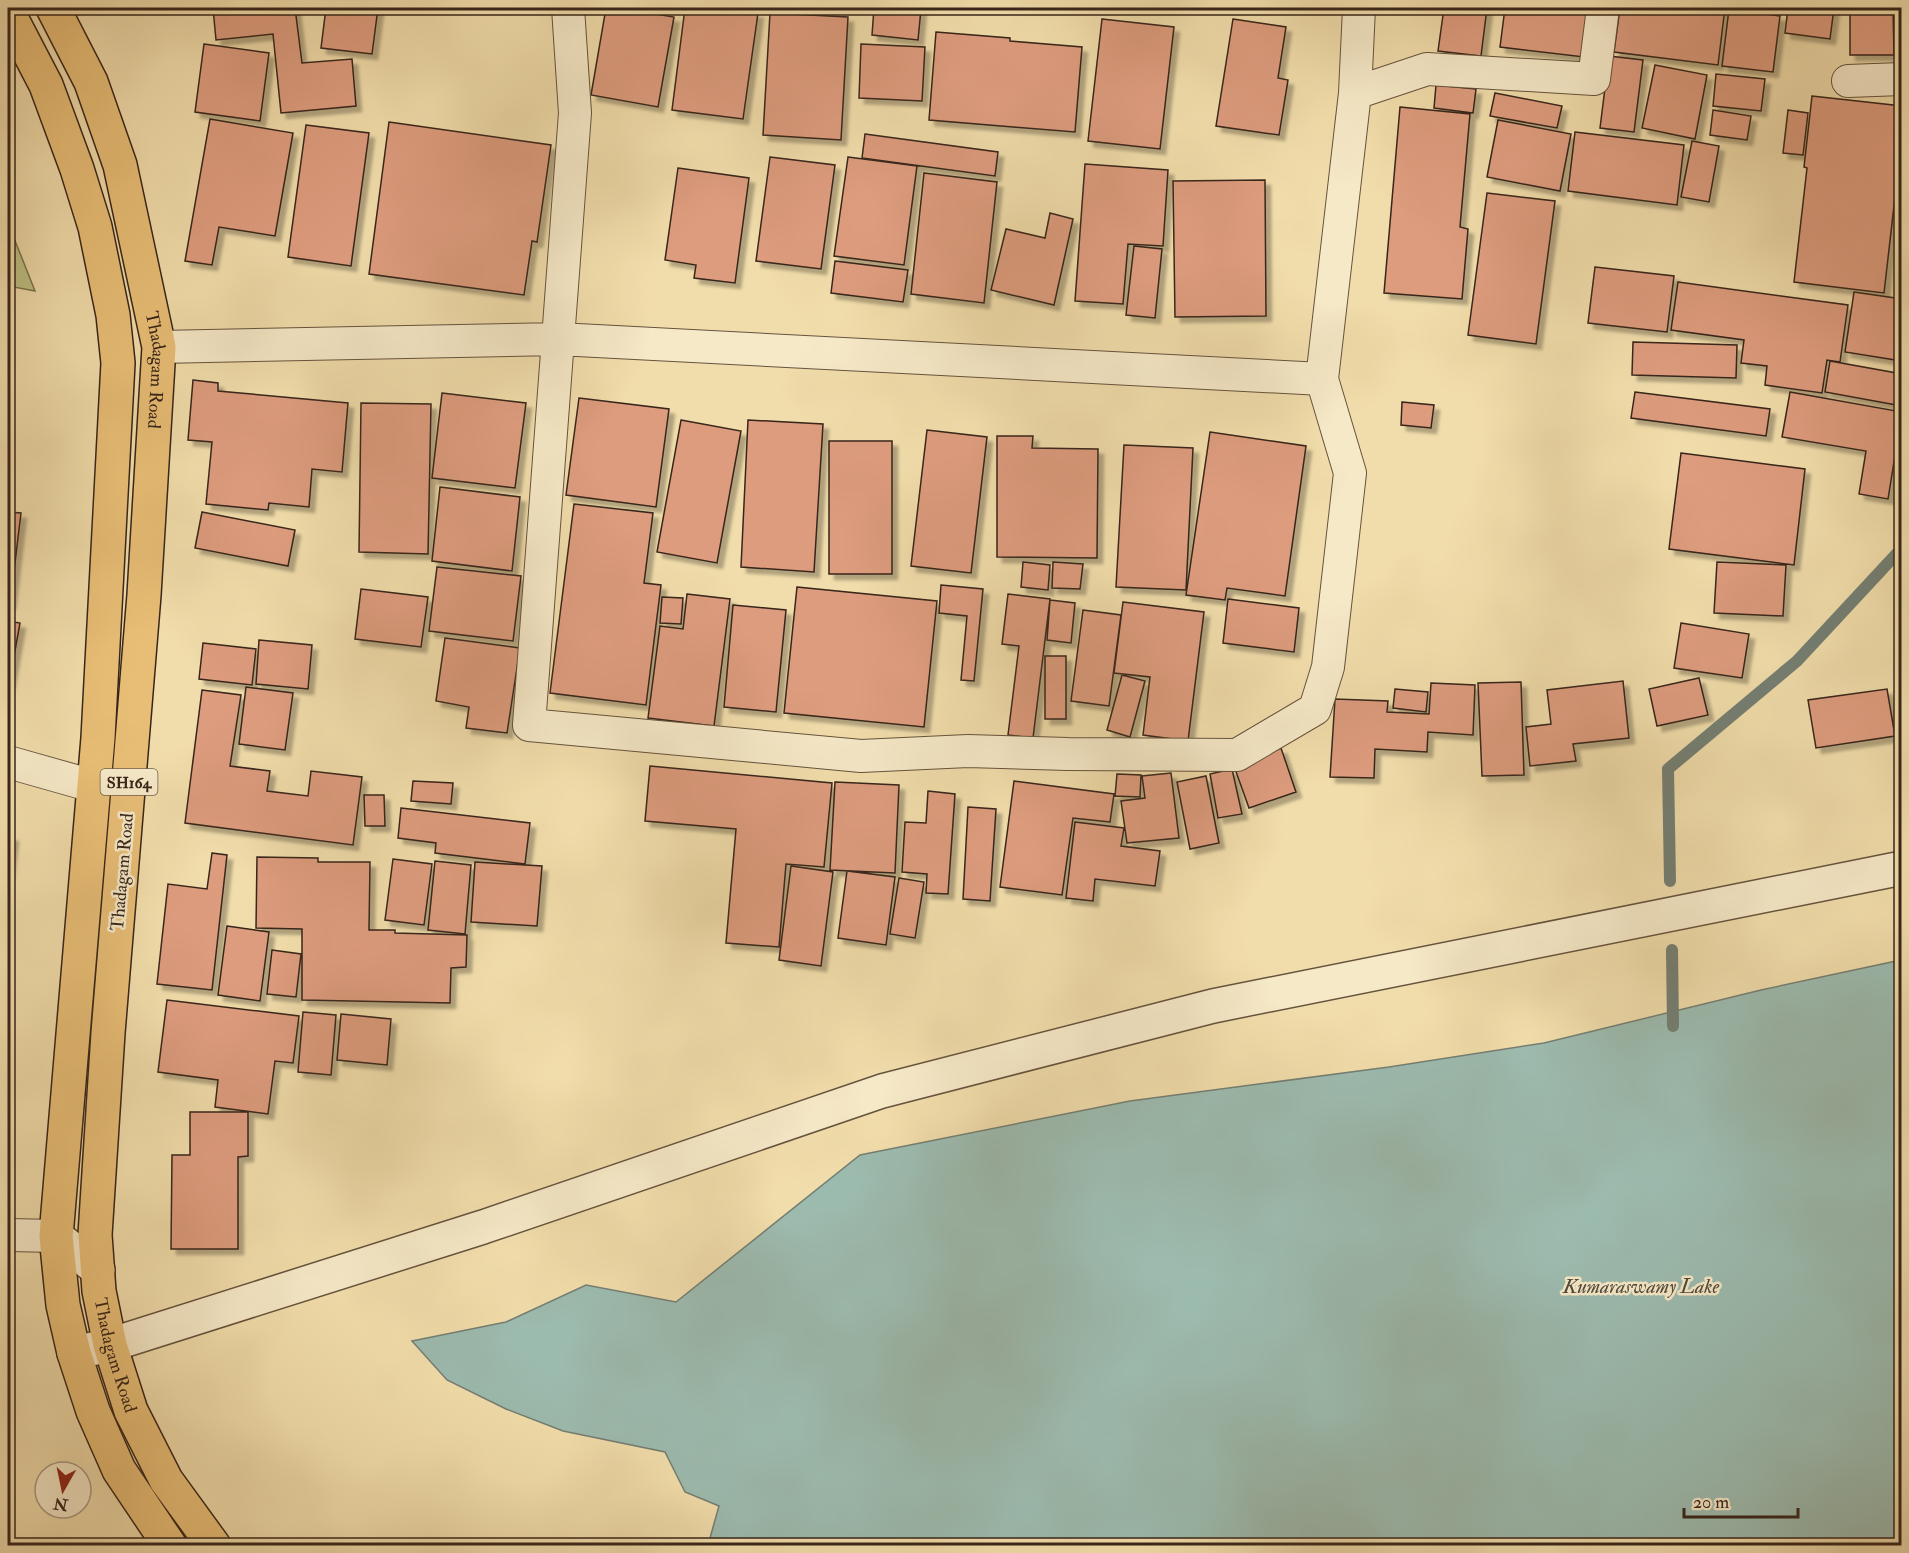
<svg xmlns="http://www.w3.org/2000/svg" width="1909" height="1553" font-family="'IM FELL Double Pica',serif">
<defs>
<filter id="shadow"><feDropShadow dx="5.5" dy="5.5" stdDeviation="1.5" flood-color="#0004"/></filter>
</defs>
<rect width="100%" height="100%" fill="#f1ddab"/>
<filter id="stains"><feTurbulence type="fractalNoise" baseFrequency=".00333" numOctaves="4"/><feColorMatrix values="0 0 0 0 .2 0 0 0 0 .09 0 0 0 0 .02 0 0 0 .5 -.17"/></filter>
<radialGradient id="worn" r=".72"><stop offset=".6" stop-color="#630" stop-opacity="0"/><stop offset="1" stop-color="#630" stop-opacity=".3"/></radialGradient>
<path fill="#bec086" stroke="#7a7250" stroke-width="1.5" d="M 8,223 L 35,291 L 8,286 Z"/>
<path fill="#9cbbaf" stroke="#747f73" stroke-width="1.5" d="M 1901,960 L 1901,1545 L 708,1545 L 719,1506 L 685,1492 L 665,1452 L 563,1431 L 506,1409 L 447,1380 L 412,1341 L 506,1322 L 586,1285 L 676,1302 L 860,1155 L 1130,1101 L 1389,1067 L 1544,1043 L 1761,990 Z"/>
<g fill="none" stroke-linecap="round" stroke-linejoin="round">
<path stroke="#747f73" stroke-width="12" d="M 1670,881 L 1668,769 L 1797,661 L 1902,548
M 1672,950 L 1673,1026"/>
</g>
<path fill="#dd9c7e" stroke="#37251a" stroke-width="1.5" filter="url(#shadow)" d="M 213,8 L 295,8 L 302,63 L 352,59 L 356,106 L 281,113 L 273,34 L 216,40 Z
M 326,8 L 378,8 L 372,54 L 321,48 Z
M 606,8 L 619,8 L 674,17 L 658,107 L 591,95 Z
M 685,8 L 714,8 L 758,13 L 743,119 L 672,110 Z
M 874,8 L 921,9 L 918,40 L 872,35 Z
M 1444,8 L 1487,8 L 1481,56 L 1438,51 Z
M 1505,8 L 1590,8 L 1584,57 L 1500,47 Z
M 1620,8 L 1725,8 L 1718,65 L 1614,52 Z
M 1788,8 L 1834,8 L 1830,39 L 1785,33 Z
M 1850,8 L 1893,8 L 1894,55 L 1850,55 Z
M 1729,9 L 1780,16 L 1773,72 L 1722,66 Z
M 770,13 L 848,17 L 841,140 L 763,135 Z
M 1102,19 L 1174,27 L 1160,149 L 1088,141 Z
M 1233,19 L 1286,27 L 1278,78 L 1288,80 L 1279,135 L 1216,126 Z
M 936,32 L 1010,38 L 1010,41 L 1082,47 L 1075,132 L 929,120 Z
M 204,44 L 269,53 L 260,121 L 195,112 Z
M 861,44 L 925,47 L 922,101 L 859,98 Z
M 1609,56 L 1643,60 L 1634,132 L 1600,128 Z
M 1655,65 L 1707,75 L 1695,139 L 1642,128 Z
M 1716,74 L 1765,79 L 1761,111 L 1713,106 Z
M 1436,85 L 1476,89 L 1473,113 L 1434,108 Z
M 1495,93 L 1562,106 L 1557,128 L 1490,116 Z
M 1812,96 L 1902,106 L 1902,136 L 1884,293 L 1794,282 L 1807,168 L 1804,167 Z
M 1400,107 L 1470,114 L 1460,227 L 1468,229 L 1462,299 L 1384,293 Z
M 1713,110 L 1751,116 L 1747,140 L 1710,135 Z
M 1788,110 L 1808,113 L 1803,155 L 1783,153 Z
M 210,119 L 293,133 L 275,236 L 219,227 L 212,265 L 185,261 Z
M 1498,120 L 1571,134 L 1560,191 L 1487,177 Z
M 389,122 L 551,145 L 537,242 L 532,241 L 524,295 L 369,274 Z
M 306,125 L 369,133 L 351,266 L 288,257 Z
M 1575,132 L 1684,145 L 1677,205 L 1568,191 Z
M 865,134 L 998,152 L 995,176 L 862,158 Z
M 1692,141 L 1719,146 L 1709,202 L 1681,197 Z
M 770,157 L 835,165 L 821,269 L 756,261 Z
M 848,157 L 917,166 L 904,265 L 834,256 Z
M 1085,164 L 1168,170 L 1163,246 L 1128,244 L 1123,304 L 1075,301 Z
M 678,168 L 749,178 L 735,283 L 694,278 L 696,265 L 665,260 Z
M 924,173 L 997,182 L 984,303 L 911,294 Z
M 1265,180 L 1266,316 L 1175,317 L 1173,181 Z
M 1487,193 L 1555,201 L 1536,344 L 1468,335 Z
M 1050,213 L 1073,219 L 1054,305 L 991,290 L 1006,229 L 1045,238 Z
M 1134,246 L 1162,249 L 1155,318 L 1126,315 Z
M 835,261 L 908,270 L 903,302 L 831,293 Z
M 1595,267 L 1674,276 L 1667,332 L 1588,323 Z
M 1678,282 L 1848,305 L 1840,362 L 1827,360 L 1822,393 L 1765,385 L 1767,366 L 1741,363 L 1744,340 L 1671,330 Z
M 1854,292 L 1902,299 L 1902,361 L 1845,352 Z
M 1633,342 L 1737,345 L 1736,378 L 1632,375 Z
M 1830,361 L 1902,374 L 1902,406 L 1825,392 Z
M 193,380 L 218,383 L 218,391 L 348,403 L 342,472 L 312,469 L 309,507 L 269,503 L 268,510 L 206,504 L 212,442 L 188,440 Z
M 1635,392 L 1770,409 L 1766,436 L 1631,418 Z
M 1790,392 L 1902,412 L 1888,499 L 1859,494 L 1866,451 L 1782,437 Z
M 442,393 L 526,403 L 515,488 L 432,478 Z
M 579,398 L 669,409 L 656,507 L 566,495 Z
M 1402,402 L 1434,405 L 1431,428 L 1401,425 Z
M 361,403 L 431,404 L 428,554 L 359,552 Z
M 681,420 L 741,431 L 717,563 L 657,552 Z
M 748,420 L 823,424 L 814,572 L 741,567 Z
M 927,430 L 987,437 L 971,573 L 911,566 Z
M 1210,432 L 1306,446 L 1285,596 L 1227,588 L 1225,600 L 1186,595 Z
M 997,436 L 1033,436 L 1032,448 L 1098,449 L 1097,558 L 997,557 Z
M 829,441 L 892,441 L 892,574 L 829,574 Z
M 1124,445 L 1193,448 L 1186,590 L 1116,587 Z
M 1681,453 L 1805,469 L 1794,565 L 1669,549 Z
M 440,487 L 520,497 L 512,571 L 432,561 Z
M 574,504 L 653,513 L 644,583 L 661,585 L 646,705 L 550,693 Z
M 8,512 L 21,513 L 10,604 L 8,604 Z
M 202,512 L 295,530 L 288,566 L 195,548 Z
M 1023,562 L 1050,565 L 1048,590 L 1021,587 Z
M 1053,562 L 1083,564 L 1080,589 L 1052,588 Z
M 1717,562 L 1786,565 L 1783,616 L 1714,613 Z
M 437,567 L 521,576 L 513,641 L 429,631 Z
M 941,585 L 983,589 L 974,681 L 961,680 L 967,616 L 939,613 Z
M 797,587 L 937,601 L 924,727 L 784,713 Z
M 361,589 L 428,597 L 421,647 L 355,639 Z
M 687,594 L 730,599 L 714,726 L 648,718 L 660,626 L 683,629 Z
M 1008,594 L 1050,599 L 1033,738 L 1008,735 L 1019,646 L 1002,644 Z
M 662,597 L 683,598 L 681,624 L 660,623 Z
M 1228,599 L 1299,608 L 1294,652 L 1223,643 Z
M 1050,600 L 1075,603 L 1071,643 L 1047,640 Z
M 1123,602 L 1204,612 L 1188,741 L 1143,735 L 1150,677 L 1114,673 Z
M 733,605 L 786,610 L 776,712 L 724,707 Z
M 1083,610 L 1121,615 L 1109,706 L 1071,701 Z
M 8,621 L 20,623 L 9,684 L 8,684 Z
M 1681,623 L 1749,634 L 1742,678 L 1674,668 Z
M 445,638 L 520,648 L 507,733 L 466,728 L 469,707 L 436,701 Z
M 259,640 L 312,645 L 308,689 L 256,684 Z
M 203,643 L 256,649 L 252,685 L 199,679 Z
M 1045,656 L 1066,656 L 1066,719 L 1045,719 Z
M 1122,675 L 1145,681 L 1130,737 L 1107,730 Z
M 1699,678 L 1708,715 L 1657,726 L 1649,689 Z
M 1623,681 L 1629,738 L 1573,744 L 1576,761 L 1530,766 L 1526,727 L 1551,724 L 1547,690 Z
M 1521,682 L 1524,775 L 1482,776 L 1478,683 Z
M 1431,683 L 1475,685 L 1473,735 L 1428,732 L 1427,752 L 1375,749 L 1374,778 L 1330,777 L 1335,699 L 1388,701 L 1387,712 L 1429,714 Z
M 246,687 L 293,693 L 285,750 L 239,744 Z
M 1395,689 L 1428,692 L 1426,712 L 1393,708 Z
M 1887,689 L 1895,736 L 1816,748 L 1808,700 Z
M 202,690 L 241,695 L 230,766 L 270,771 L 267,791 L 308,796 L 311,771 L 362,777 L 353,845 L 185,823 Z
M 1281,748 L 1296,792 L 1249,808 L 1234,766 Z
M 650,766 L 832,783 L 824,867 L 786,864 L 779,947 L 726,943 L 736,829 L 645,821 Z
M 1232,769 L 1242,814 L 1218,818 L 1210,774 Z
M 1171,773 L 1179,838 L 1127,843 L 1121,801 L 1145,798 L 1142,776 Z
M 1117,774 L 1141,775 L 1140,797 L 1115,796 Z
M 1206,776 L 1219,843 L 1190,849 L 1177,782 Z
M 413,781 L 453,783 L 451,804 L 411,801 Z
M 1014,781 L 1114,794 L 1110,822 L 1073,818 L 1062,895 L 1000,887 Z
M 835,782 L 899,785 L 895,873 L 830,870 Z
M 928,791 L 955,794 L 948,894 L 926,893 L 927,874 L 902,872 L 905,822 L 926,823 Z
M 364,795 L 384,795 L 385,826 L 365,826 Z
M 968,807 L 996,809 L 990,901 L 963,899 Z
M 401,808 L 530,823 L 525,864 L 435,853 L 436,843 L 398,838 Z
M 1075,822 L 1124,828 L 1121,846 L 1160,851 L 1155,886 L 1095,879 L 1093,901 L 1066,898 Z
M 8,836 L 13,836 L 8,876 Z
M 212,853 L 227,855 L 212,990 L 157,984 L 168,884 L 207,889 Z
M 257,857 L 318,858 L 318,862 L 370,862 L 369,930 L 395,930 L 395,933 L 467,935 L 466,967 L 451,968 L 450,1003 L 302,1000 L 302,929 L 256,928 Z
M 393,859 L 432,864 L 424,925 L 385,920 Z
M 435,861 L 471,865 L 465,934 L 428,930 Z
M 475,862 L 542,866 L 537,926 L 471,922 Z
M 791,866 L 833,872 L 821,966 L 779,960 Z
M 847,871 L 895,877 L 886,945 L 838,938 Z
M 899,878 L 924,882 L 915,938 L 890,934 Z
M 227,926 L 269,932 L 260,1001 L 218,995 Z
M 272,950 L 301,954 L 296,997 L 267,994 Z
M 167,1000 L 299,1016 L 293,1063 L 275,1061 L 268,1114 L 215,1107 L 218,1080 L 158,1072 Z
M 303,1012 L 336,1015 L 331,1075 L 298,1072 Z
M 341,1014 L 391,1019 L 387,1065 L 337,1060 Z
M 190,1112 L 248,1112 L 248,1156 L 238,1157 L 238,1249 L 171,1249 L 172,1155 L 190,1155 Z"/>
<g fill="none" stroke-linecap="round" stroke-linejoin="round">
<g stroke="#66533e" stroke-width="34">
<path id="minor" d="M 568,8 L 575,113 L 529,725 L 861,756 L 968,751 L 1068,754 L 1237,755 L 1315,709 L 1328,667 L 1350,473 L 1322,379 L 1355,93 L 1427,69 L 1594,79 L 1603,8
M 1848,81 L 1902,79
M 1355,93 L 1359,8
M 159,347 L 558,339 L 1322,379
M 8,762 L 93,786
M 8,1235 L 56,1236"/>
</g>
<g stroke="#66533e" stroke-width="36">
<path id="tertiary" d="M 56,1236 L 98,1270
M 74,1353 L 110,1345 L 483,1227 L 882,1091 L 1213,1006 L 1902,868"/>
</g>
<g stroke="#37251a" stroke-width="36">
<g id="primary">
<path id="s1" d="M 53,8 L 91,82 L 120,165 L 159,347 L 144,595 L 108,1033 L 95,1235 L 99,1291 L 110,1345 L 131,1411 L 166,1480 L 214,1546"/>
<path d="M 8,12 L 46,85 L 77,169 L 95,227 L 113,315 L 118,363 L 98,738 L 56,1236 L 63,1305 L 74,1353 L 93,1411 L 119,1470 L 170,1546"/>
</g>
</g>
<use href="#minor" stroke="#f6e9c8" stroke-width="32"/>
<use href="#tertiary" stroke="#f6e9c8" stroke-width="33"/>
<use href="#primary" stroke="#e8be76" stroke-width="33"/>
</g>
<g text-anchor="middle" stroke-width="5" stroke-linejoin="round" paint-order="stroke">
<rect fill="#f6e9c8" stroke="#70604e" stroke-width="1.5" x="100.5" y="769" width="57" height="26" rx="4.5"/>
<g font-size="16" font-weight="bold" fill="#37251a">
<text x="129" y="788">SH164</text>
</g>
<g font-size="18" fill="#37251a" stroke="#f6e9c8">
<text dy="6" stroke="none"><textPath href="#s1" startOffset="380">Thadagam Road</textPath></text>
<text transform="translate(122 872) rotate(-85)" y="6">Thadagam Road</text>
<text dy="6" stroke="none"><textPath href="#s1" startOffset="1370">Thadagam Road</textPath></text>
</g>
<g font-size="20" font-style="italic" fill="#504a3f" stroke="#f6e9c8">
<text x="1641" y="1293">Kumaraswamy Lake</text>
</g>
</g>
<rect width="1909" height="1553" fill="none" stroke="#f1ddab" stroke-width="30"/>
<rect x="9" y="9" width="1891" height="1535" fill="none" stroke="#37251a" stroke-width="3"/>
<rect x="15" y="15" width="1879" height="1523" fill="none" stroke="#37251a" stroke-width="1.5"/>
<g transform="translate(63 1490) rotate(189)"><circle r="28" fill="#f6e9c8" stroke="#aa9b82" stroke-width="1.5"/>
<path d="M0-4.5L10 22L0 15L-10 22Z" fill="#8f2418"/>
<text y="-9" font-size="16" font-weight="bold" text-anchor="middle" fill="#37251a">N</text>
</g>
<path d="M1684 1508v9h114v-9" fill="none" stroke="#37251a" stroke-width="3"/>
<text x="1693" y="1508" font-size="18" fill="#37251a" stroke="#f6e9c8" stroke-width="4.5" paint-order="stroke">20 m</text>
<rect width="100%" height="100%" filter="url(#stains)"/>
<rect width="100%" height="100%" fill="url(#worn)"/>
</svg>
